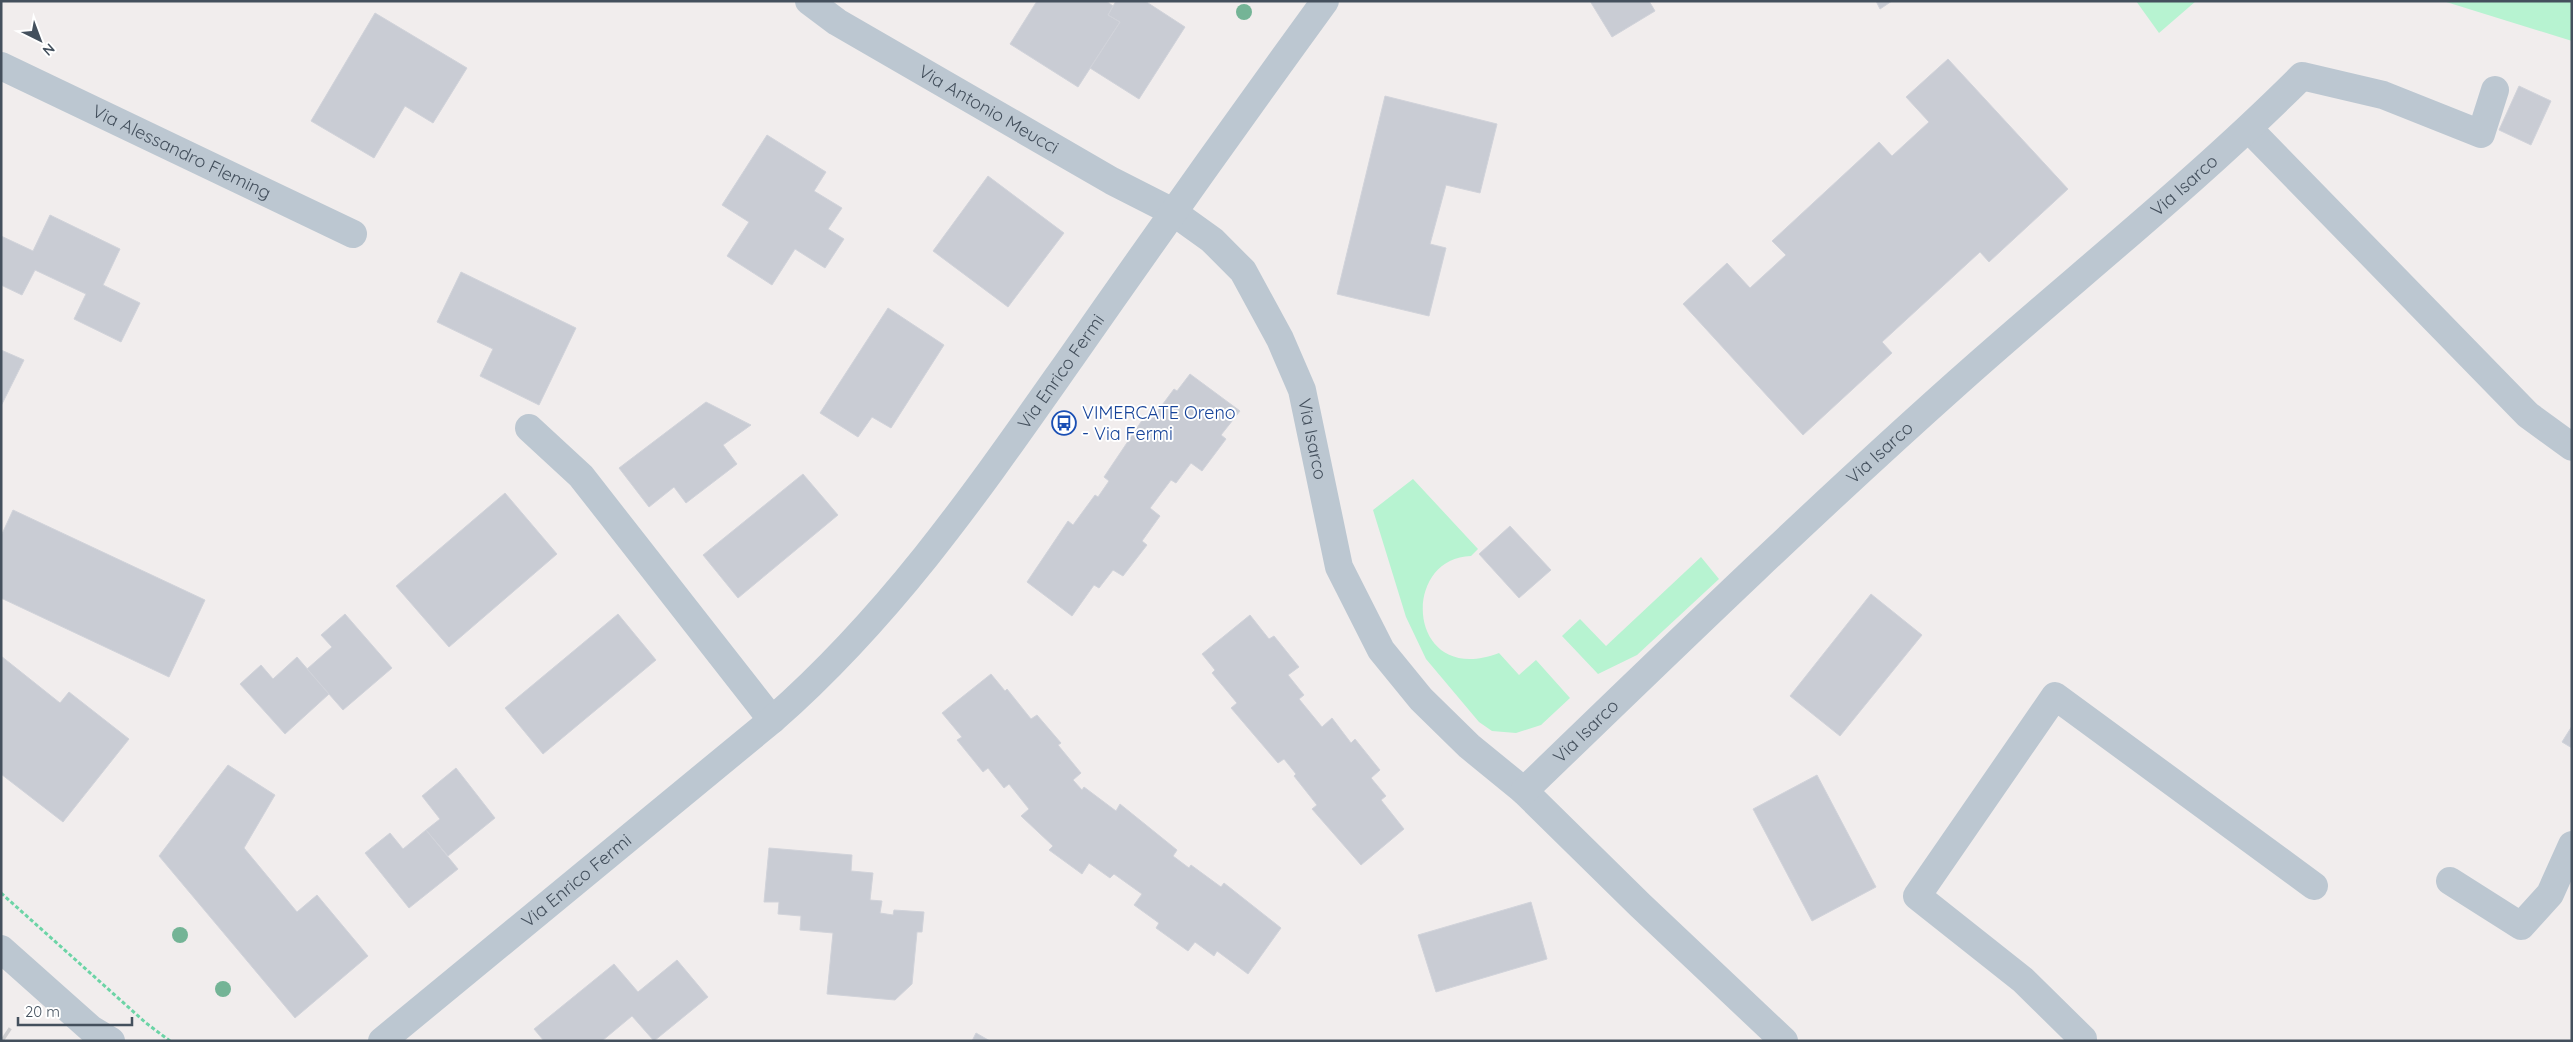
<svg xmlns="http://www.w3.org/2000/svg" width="2573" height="1042" font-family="Quicksand,sans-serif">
<rect width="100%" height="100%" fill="#f1eded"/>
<path fill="#b7f3d1" d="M 2136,1 L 2196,1 L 2159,33 Z
M 2443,1 L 2572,1 L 2572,41 Z
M 1413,479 L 1478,549 L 1471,556 C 1399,558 1407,688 1499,653 L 1519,675 L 1536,660 L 1570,698 L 1541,725 L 1516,733 L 1492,731 L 1479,722 L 1426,659 L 1406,617 L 1373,510 Z
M 1701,557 L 1719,579 L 1637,655 L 1598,674 L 1562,636 L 1580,619 L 1606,646 Z"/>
<path fill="#c9ccd4" stroke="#d1d3da" d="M 1037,1 L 1106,1 L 1113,6 L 1108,15 L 1120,22 L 1078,87 L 1010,44 Z
M 1116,1 L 1145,1 L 1185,27 L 1139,99 L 1090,68 L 1120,22 L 1108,15 Z
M 1590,1 L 1649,1 L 1655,11 L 1612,37 Z
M 1876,1 L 1892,1 L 1880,9 Z
M 375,13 L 467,68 L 433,123 L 405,106 L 374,158 L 311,121 Z
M 1948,59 L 2068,189 L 1989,262 L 1980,252 L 1882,342 L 1892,353 L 1803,435 L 1683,304 L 1727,263 L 1750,288 L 1786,255 L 1772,241 L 1879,142 L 1892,156 L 1929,122 L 1906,97 Z
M 2519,86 L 2551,101 L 2531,145 L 2499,130 Z
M 1385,96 L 1497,124 L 1480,193 L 1446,185 L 1430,244 L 1446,248 L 1429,316 L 1337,294 Z
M 767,135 L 826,172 L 814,191 L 842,208 L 828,229 L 844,239 L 825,268 L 795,249 L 772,285 L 727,256 L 749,222 L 722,205 Z
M 988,176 L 1064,233 L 1008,307 L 933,251 Z
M 50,215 L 120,249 L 103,285 L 140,303 L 121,342 L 74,319 L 86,294 L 35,270 L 22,295 L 1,285 L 1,236 L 33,251 Z
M 461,272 L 576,328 L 539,405 L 480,376 L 493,349 L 437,322 Z
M 888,308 L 944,345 L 891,428 L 872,417 L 858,437 L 820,413 Z
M 1,350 L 24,360 L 1,406 Z
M 1190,374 L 1240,411 L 1221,435 L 1226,439 L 1202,471 L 1191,463 L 1176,483 L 1171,480 L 1150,508 L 1160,516 L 1142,541 L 1147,545 L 1123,576 L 1113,570 L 1099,588 L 1094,585 L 1072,616 L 1027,582 L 1068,521 L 1073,525 L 1095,495 L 1098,497 L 1109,481 L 1104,477 L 1145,416 L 1151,420 L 1174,389 L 1177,391 Z
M 706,402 L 751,425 L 723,445 L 737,464 L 686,503 L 674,487 L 649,507 L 619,468 Z
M 803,474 L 838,515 L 738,598 L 703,555 Z
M 505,493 L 557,554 L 449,647 L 396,586 Z
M 13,510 L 205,600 L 169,677 L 1,598 L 1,536 Z
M 1510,526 L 1551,570 L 1519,598 L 1479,554 Z
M 1871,594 L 1922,635 L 1840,736 L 1790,696 Z
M 345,614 L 392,668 L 343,710 L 307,669 L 332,647 L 321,635 Z
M 618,614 L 656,660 L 543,754 L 505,708 Z
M 1250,615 L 1269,639 L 1274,636 L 1299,667 L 1288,675 L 1304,695 L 1299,699 L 1322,727 L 1332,718 L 1351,743 L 1355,739 L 1380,770 L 1371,778 L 1386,796 L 1381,800 L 1404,829 L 1361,865 L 1312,809 L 1317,805 L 1294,776 L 1296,774 L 1284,759 L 1278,763 L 1231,708 L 1237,703 L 1212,673 L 1215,670 L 1202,654 Z
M 1,656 L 60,703 L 69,692 L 129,739 L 63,822 L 1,774 Z
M 297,657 L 329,694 L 285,734 L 240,684 L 261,665 L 273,679 Z
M 991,674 L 1005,691 L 1007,689 L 1031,719 L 1037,715 L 1061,743 L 1058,745 L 1081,773 L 1073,780 L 1082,790 L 1084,787 L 1116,811 L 1120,804 L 1177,850 L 1173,856 L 1189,868 L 1191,865 L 1221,887 L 1224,883 L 1281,928 L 1248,974 L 1217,951 L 1214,956 L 1195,942 L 1188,951 L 1156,928 L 1159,923 L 1134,905 L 1142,894 L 1114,874 L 1110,878 L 1089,863 L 1082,874 L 1049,850 L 1053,846 L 1021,816 L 1029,809 L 1009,784 L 1004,788 L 988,768 L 983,772 L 957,740 L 962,737 L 942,713 Z
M 2572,726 L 2572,748 L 2562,742 Z
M 228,765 L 275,795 L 244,848 L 297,912 L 317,895 L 368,956 L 295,1018 L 159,856 Z
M 456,768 L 495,818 L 448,856 L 426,830 L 440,819 L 422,796 Z
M 1817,775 L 1876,887 L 1812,921 L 1753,809 Z
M 426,830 L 458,869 L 409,908 L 365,853 L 390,833 L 403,849 Z
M 769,848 L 852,855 L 851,871 L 873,873 L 870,900 L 882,901 L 880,913 L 893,915 L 894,910 L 924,912 L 922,932 L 917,932 L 912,984 L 895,1000 L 827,994 L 833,933 L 800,930 L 801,916 L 778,914 L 779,902 L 764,902 Z
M 1531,902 L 1547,959 L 1436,992 L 1418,935 Z
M 677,960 L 708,997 L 654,1041 L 632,1016 L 602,1041 L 544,1041 L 534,1029 L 614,964 L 638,992 Z
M 976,1033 L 990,1041 L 972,1041 Z"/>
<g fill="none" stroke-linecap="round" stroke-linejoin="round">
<path stroke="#ceced0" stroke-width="28" stroke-dasharray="28 14" stroke-linecap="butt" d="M 1,1039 L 4,1041"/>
<path stroke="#6cd4a6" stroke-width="3" stroke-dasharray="4 2.5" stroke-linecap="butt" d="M 1,893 L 146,1023 L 170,1041"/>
<g stroke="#bcc7d1" stroke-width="28">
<path id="s1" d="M 809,1 L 837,22 L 1112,181 L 1173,212 L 1212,240 L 1243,271 L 1280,339 L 1302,390 L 1339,567 L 1381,650 L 1421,699 L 1469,746 L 1524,791 L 1640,905 L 1784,1041"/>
<path id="s2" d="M 1,66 L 353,234"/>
<path d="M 2249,129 L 2528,415 L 2572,447"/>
<path d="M 529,428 L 581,476 L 772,720"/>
<path id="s3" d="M 1524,791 C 1667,653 1809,515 1957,383 C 2071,281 2193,185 2302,76 L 2383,95 L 2481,134 L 2495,90"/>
<path d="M 2450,881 L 2521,926 L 2550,894 L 2572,845"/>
<path d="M 1,949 L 91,1029 L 111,1041"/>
<path id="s4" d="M 382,1041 L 772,720 C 895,612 980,487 1073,355 C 1156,236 1240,118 1325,1"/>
<path d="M 2081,1041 L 2083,1039 L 2023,980 L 1917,896 L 2055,696 L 2314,886"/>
</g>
</g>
<g fill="#74b496">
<circle cx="1244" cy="12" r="8"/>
<circle cx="180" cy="935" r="8"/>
<circle cx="223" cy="989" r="8"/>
</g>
<defs>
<g id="bus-ring" transform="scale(1.25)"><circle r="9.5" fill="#fff" stroke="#1a4fb4" stroke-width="1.5"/><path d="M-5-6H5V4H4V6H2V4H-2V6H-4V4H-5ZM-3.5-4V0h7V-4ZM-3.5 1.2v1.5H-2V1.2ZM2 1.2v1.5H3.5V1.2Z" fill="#1a4fb4"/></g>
</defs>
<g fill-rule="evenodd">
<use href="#bus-ring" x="1064" y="423"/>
</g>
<g text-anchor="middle" stroke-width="4" stroke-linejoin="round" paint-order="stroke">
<g font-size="18" fill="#44505d" stroke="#fff">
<text dy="6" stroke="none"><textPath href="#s1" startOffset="210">Via Antonio Meucci</textPath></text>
<text dy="6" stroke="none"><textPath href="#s2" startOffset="200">Via Alessandro Fleming</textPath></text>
<text dy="6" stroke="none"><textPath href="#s3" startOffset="896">Via Isarco</textPath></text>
<text dy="6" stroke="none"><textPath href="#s4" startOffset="959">Via Enrico Fermi</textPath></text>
<text dy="6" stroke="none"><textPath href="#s1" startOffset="696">Via Isarco</textPath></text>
<text dy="6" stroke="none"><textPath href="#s3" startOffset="491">Via Isarco</textPath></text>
<text dy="6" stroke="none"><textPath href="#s3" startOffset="86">Via Isarco</textPath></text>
<text dy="6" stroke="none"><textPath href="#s4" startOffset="252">Via Enrico Fermi</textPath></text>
</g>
<g font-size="18" fill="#164399" stroke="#fff" text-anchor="start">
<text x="1082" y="419">VIMERCATE Oreno<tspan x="1082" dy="21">- Via Fermi</tspan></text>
</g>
</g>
<rect width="2573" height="1042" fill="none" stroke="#44505d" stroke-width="5"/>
<g transform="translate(40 40) rotate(138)" stroke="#ffffff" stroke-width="4" paint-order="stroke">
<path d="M0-4L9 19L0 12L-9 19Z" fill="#44505d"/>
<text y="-8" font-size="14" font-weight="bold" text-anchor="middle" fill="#44505d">N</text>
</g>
<path d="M18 1017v8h114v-8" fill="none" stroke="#44505d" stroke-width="2.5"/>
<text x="25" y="1017" font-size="15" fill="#44505d" stroke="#ffffff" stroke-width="4" paint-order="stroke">20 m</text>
</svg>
